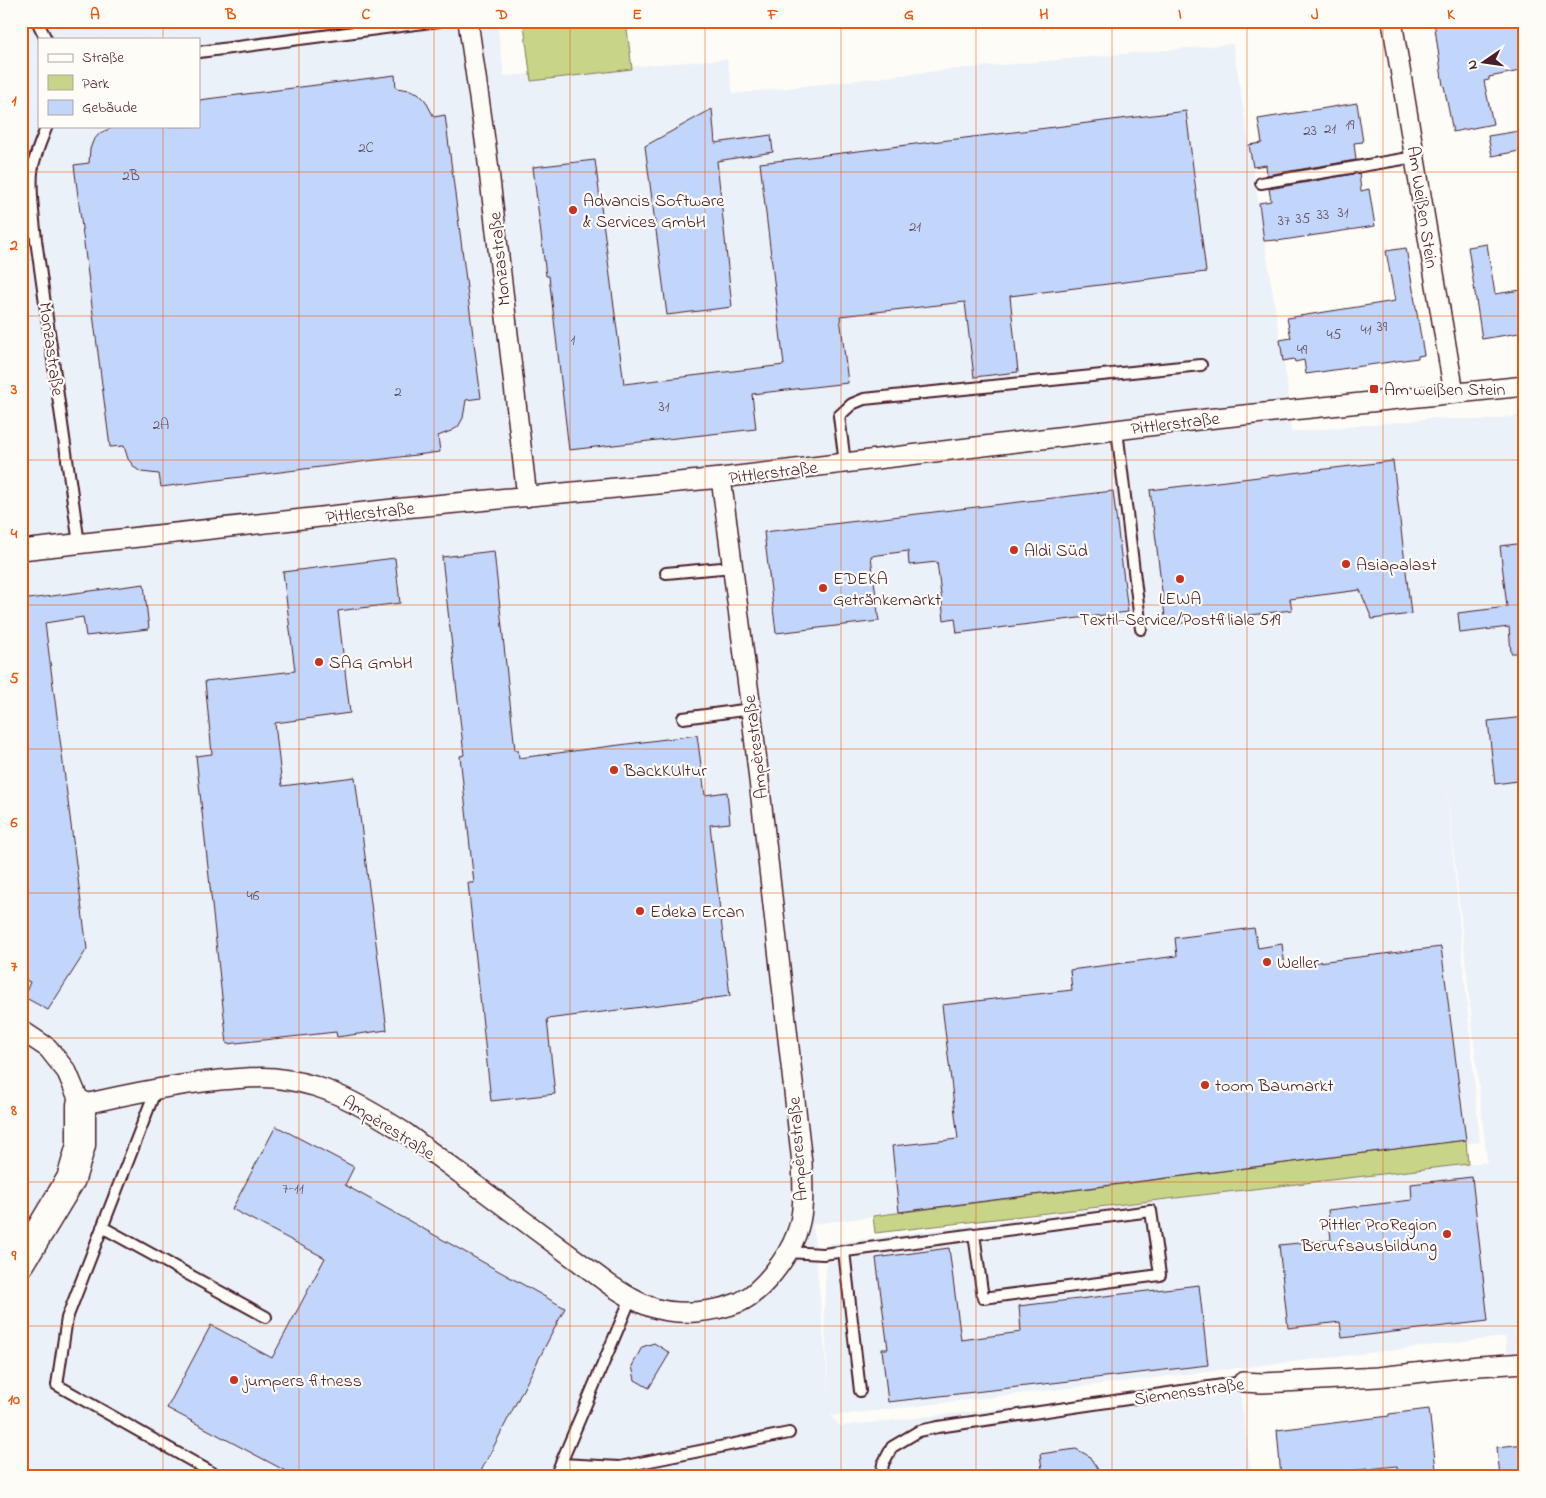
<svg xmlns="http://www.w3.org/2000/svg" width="1546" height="1498" font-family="'Indie Flower',sans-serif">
<rect width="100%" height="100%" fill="#fdfcf7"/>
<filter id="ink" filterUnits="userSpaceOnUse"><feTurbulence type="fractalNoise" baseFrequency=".02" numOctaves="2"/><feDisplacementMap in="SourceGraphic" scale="10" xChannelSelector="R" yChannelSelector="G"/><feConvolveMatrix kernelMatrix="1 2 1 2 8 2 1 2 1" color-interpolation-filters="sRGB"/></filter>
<g filter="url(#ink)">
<path fill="#ebf1f8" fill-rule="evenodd" d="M 21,21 L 497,21 L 504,76 L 727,59 L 733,94 L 946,70 L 1233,44 L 1288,389 L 1291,432 L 1411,421 L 1429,418 L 1485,420 L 1525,415 L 1525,1363 L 1509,1364 L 1505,1337 L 831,1416 L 840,1426 L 1243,1382 L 1239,1383 L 1252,1477 L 21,1477 ZM 39,39 L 199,39 L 199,126 L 39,126 ZM 1446,780 L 1487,1162 L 1224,1192 L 827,1244 L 824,1311 L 829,1394 L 813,1224 L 1480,1142 Z"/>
<path fill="#c8d589" stroke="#897a5a" d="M 552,21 L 626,21 L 632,69 L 531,81 L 524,25 Z
M 1466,1140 L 1468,1164 L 875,1233 L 873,1216 Z"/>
<path fill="#c1d6fa" stroke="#4a1f2b" d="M 1434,21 L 1525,21 L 1525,70 L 1489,77 L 1489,80 L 1484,81 L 1493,124 L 1453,132 L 1444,86 L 1443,86 Z
M 395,75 L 396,88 L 410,90 L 418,93 L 425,100 L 434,117 L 445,115 L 481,398 L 466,400 L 463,418 L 458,427 L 451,431 L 438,436 L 440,452 L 161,487 L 159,474 L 141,472 L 135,468 L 128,459 L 124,446 L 110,447 L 74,165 L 89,163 L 90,149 L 93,141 L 100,133 L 116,126 L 199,126 L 199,100 Z
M 1357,103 L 1363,142 L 1354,143 L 1356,160 L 1267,175 L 1266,165 L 1253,167 L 1249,145 L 1262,143 L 1258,119 Z
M 712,109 L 715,143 L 771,135 L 773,152 L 717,161 L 732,307 L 667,315 L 645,146 Z
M 1186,111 L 1206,272 L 1010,296 L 1018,372 L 974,377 L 965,302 L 840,316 L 848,383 L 752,394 L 756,429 L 569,450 L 549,276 L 546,276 L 533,167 L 595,160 L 624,384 L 784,365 L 760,163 Z
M 1525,130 L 1525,150 L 1492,156 L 1488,136 Z
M 1359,173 L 1361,191 L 1369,189 L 1375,226 L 1277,241 L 1277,240 L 1264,241 L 1259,203 L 1271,201 L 1269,189 Z
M 1487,244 L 1495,294 L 1521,290 L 1525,316 L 1525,332 L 1482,339 L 1468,247 Z
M 1406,248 L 1424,355 L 1418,356 L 1418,358 L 1306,374 L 1304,360 L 1295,362 L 1294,359 L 1283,361 L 1280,340 L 1291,338 L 1287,318 L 1395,301 L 1386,251 Z
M 1393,461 L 1411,614 L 1372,619 L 1360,590 L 1290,599 L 1292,610 L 1166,625 L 1150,490 Z
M 1113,491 L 1128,612 L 957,633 L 955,618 L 944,620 L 937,562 L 909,565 L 908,551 L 871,556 L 879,621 L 776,633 L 764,532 Z
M 1525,543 L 1525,653 L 1511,653 L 1509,627 L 1460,633 L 1458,613 L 1507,607 L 1500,546 Z
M 494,551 L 515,750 L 518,750 L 519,758 L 697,735 L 705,795 L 727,792 L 730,823 L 710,825 L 730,996 L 547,1019 L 555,1094 L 491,1101 L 468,883 L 474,883 L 460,756 L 464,755 L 442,557 Z
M 395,558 L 400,603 L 338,611 L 350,713 L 275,723 L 282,786 L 355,777 L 387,1030 L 337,1037 L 336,1032 L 227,1044 L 196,756 L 212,754 L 205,681 L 295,671 L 283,572 Z
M 144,584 L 149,629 L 86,636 L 83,617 L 45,623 L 87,949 L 48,1010 L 24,997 L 30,982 L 21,978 L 21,600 Z
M 1525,717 L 1525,780 L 1495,784 L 1488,721 Z
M 1254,928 L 1258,948 L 1282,944 L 1285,966 L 1441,947 L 1466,1140 L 899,1212 L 892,1146 L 958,1139 L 942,1005 L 1072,990 L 1070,970 L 1177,956 L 1175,938 Z
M 276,1126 L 354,1167 L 345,1185 L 565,1308 L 478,1477 L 297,1477 L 167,1408 L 211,1325 L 272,1358 L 325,1258 L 232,1209 Z
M 1472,1177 L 1488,1321 L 1342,1338 L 1340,1322 L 1288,1328 L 1279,1245 L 1331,1240 L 1328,1210 L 1412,1200 L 1411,1184 Z
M 949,1248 L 961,1340 L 1021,1332 L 1019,1306 L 1199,1285 L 1208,1365 L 888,1402 L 882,1349 L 888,1349 L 876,1258 Z
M 654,1343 L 670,1353 L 649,1388 L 635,1380 L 632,1366 L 642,1347 Z
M 1429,1409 L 1437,1477 L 1398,1477 L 1397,1466 L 1329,1473 L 1329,1477 L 1281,1477 L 1277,1430 L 1389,1416 L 1389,1414 Z
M 1525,1444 L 1525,1477 L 1500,1477 L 1497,1447 Z
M 1076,1449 L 1089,1456 L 1103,1477 L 1043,1477 L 1040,1454 Z"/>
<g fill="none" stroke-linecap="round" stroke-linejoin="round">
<g stroke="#4a1f2b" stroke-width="14">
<path id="lane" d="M 37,21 L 46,39
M 199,52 L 439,21
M 47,126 C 41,141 34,156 32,172 C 30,194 34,218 36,240 L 79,544
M 1261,183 L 1415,157
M 1117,430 L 1141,629
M 845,463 L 839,416 L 852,404 L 864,399 L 1201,365
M 666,573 L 733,567
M 683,718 L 751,709
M 156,1089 L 67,1318 L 57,1385 L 220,1477
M 102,1227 L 266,1317
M 844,1251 L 860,1391
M 787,1252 L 823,1254 L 1151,1211 L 1160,1275 L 983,1298 L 974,1234
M 561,1464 L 620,1467 L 789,1433
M 555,1477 L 631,1298
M 881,1477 L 883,1464 L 892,1447 L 919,1431 L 938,1427 L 1243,1382"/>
</g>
<g stroke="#4a1f2b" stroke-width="22">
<path id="street" d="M 468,21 L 487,154 L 527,497
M 1392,21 L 1454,393
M 21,550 L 393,509 L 721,478 L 1206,419 L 1525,386
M 21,1030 L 48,1048 L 67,1072 L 81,1105 C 127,1094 173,1085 220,1080 C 238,1079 257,1076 274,1078 C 291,1080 310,1084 326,1090 C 355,1101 381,1117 407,1134 L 610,1285 C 624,1294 638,1303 654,1308 C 681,1316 715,1312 740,1302 C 762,1292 788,1257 796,1235 C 805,1212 803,1187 802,1163 L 751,709 L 721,478
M 1243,1382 L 1262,1383 L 1378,1377 L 1479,1366 L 1525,1363"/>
</g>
<g stroke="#4a1f2b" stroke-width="31">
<path id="primary" d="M 21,1262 L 71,1179 L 81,1145 L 81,1105"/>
</g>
<use href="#lane" stroke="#fdfcf7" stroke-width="10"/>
<use href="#street" stroke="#fdfcf7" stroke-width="19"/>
<use href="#primary" stroke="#fdfcf7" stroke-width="28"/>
</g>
</g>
<path fill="none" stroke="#e8590c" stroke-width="1" stroke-opacity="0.55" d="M 163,21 L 163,39M 299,21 L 299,1477M 434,21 L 434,1477M 570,21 L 570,1477M 705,21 L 705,1477M 841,21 L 841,1477M 976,21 L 976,1477M 1112,21 L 1112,1477M 1247,21 L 1247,1477M 1383,21 L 1383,1477M 163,126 L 163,1477M 21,172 L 1525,172M 21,316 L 1525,316M 21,460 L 1525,460M 21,605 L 1525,605M 21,749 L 1525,749M 21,893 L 1525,893M 21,1038 L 1525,1038M 21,1182 L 1525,1182M 21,1326 L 1525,1326"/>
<g fill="#c8321e" stroke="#fdfcf7" stroke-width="2">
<circle cx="573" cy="210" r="5"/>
<rect x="1369" y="384" width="10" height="10" rx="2.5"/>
<circle cx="1014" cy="550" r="5"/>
<circle cx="1346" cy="564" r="5"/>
<circle cx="1180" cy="579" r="5"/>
<circle cx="823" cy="588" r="5"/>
<circle cx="319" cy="662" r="5"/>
<circle cx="614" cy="770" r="5"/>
<circle cx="640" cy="911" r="5"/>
<circle cx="1267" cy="962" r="5"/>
<circle cx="1205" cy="1085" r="5"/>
<circle cx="1447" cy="1234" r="5"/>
<circle cx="234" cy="1380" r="5"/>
</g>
<g text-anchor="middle" stroke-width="4.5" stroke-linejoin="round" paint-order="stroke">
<g font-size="15" fill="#684d5f">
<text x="1350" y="129">19</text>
<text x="1330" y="133">21</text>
<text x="1310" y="135">23</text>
<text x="366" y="152">2C</text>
<text x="131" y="180">2B</text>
<text x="1343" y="217">31</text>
<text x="1323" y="219">33</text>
<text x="1303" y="223">35</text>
<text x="1284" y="225">37</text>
<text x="915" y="231">21</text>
<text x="1382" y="331">39</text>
<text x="1366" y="334">41</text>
<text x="1334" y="339">45</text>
<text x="573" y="344">1</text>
<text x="1302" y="354">49</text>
<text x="398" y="396">2</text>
<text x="664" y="411">31</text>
<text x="161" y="429">2A</text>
<text x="253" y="900">46</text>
<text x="293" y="1193">7-11</text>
</g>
<g font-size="18" fill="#4a1f2b" stroke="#fdfcf7" text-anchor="start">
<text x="583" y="206">Advancis Software<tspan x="583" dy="21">&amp; Services GmbH</tspan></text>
<text x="1384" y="395">Am weißen Stein</text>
<text x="1024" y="556">Aldi Süd</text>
<text x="1356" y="570">Asiapalast</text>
<text x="833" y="584">EDEKA<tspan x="833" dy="21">Getränkemarkt</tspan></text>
<text x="1180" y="604" text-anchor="middle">LEWA<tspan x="1180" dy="21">Textil-Service/Postfiliale 519</tspan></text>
<text x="329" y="668">SAG GmbH</text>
<text x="624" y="776">BackKUltur</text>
<text x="650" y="917">Edeka Ercan</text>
<text x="1277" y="968">Weller</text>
<text x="1215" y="1091">toom Baumarkt</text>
<text x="1437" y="1230" text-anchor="end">Pittler ProRegion<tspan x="1437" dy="21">Berufsausbildung</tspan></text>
<text x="244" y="1386">jumpers fitness</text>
</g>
<g font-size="18" fill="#4a1f2b" stroke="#fdfcf7">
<text transform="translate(1423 207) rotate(81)" y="6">Am Weißen Stein</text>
<text transform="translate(499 259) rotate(-96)" y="6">Monzastraße</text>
<text transform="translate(52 349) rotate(82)" y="6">Monzastraße</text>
<text transform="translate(1175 423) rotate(-7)" y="6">Pittlerstraße</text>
<text transform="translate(773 472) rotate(-7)" y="6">Pittlerstraße</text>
<text transform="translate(370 512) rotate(-6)" y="6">Pittlerstraße</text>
<text transform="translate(755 747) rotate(-97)" y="6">Ampèrestraße</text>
<text transform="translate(389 1127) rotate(32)" y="6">Ampèrestraße</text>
<text transform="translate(797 1149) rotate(-94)" y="6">Ampèrestraße</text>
<text transform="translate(1189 1391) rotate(-8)" y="6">Siemensstraße</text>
</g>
</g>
<rect width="1546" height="1498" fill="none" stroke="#fdfcf7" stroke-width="55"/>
<rect x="38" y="38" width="162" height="90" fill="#fdfcf7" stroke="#b5a4a5"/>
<rect x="48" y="54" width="25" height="8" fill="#fdfcf7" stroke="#b5a4a5"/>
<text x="82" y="62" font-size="15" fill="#4a1f2b">Straße</text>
<rect x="48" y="75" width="25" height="15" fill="#c8d589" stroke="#b5a4a5"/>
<text x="82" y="88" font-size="15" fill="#4a1f2b">Park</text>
<rect x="48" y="100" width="25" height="15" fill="#c1d6fa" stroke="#b5a4a5"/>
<text x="82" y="112" font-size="15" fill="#4a1f2b">Gebäude</text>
<g transform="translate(1484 62) rotate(257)" stroke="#fdfcf7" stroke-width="4" paint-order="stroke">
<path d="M0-4L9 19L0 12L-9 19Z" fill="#4a1f2b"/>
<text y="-8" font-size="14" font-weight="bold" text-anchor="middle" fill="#4a1f2b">N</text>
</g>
<rect x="28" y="28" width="1490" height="1442" fill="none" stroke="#e8590c" stroke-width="2"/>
<g font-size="16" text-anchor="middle" font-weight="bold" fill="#e8590c">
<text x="95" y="19">A</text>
<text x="231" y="19">B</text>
<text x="366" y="19">C</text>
<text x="502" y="19">D</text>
<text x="637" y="19">E</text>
<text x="773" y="19">F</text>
<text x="909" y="19">G</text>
<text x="1044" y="19">H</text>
<text x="1180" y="19">I</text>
<text x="1315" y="19">J</text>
<text x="1451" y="19">K</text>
<text x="14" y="105">1</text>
<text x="14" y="250">2</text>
<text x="14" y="394">3</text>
<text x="14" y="538">4</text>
<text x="14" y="683">5</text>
<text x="14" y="827">6</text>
<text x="14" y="971">7</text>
<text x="14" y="1115">8</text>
<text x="14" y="1260">9</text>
<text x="14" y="1404">10</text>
</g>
</svg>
